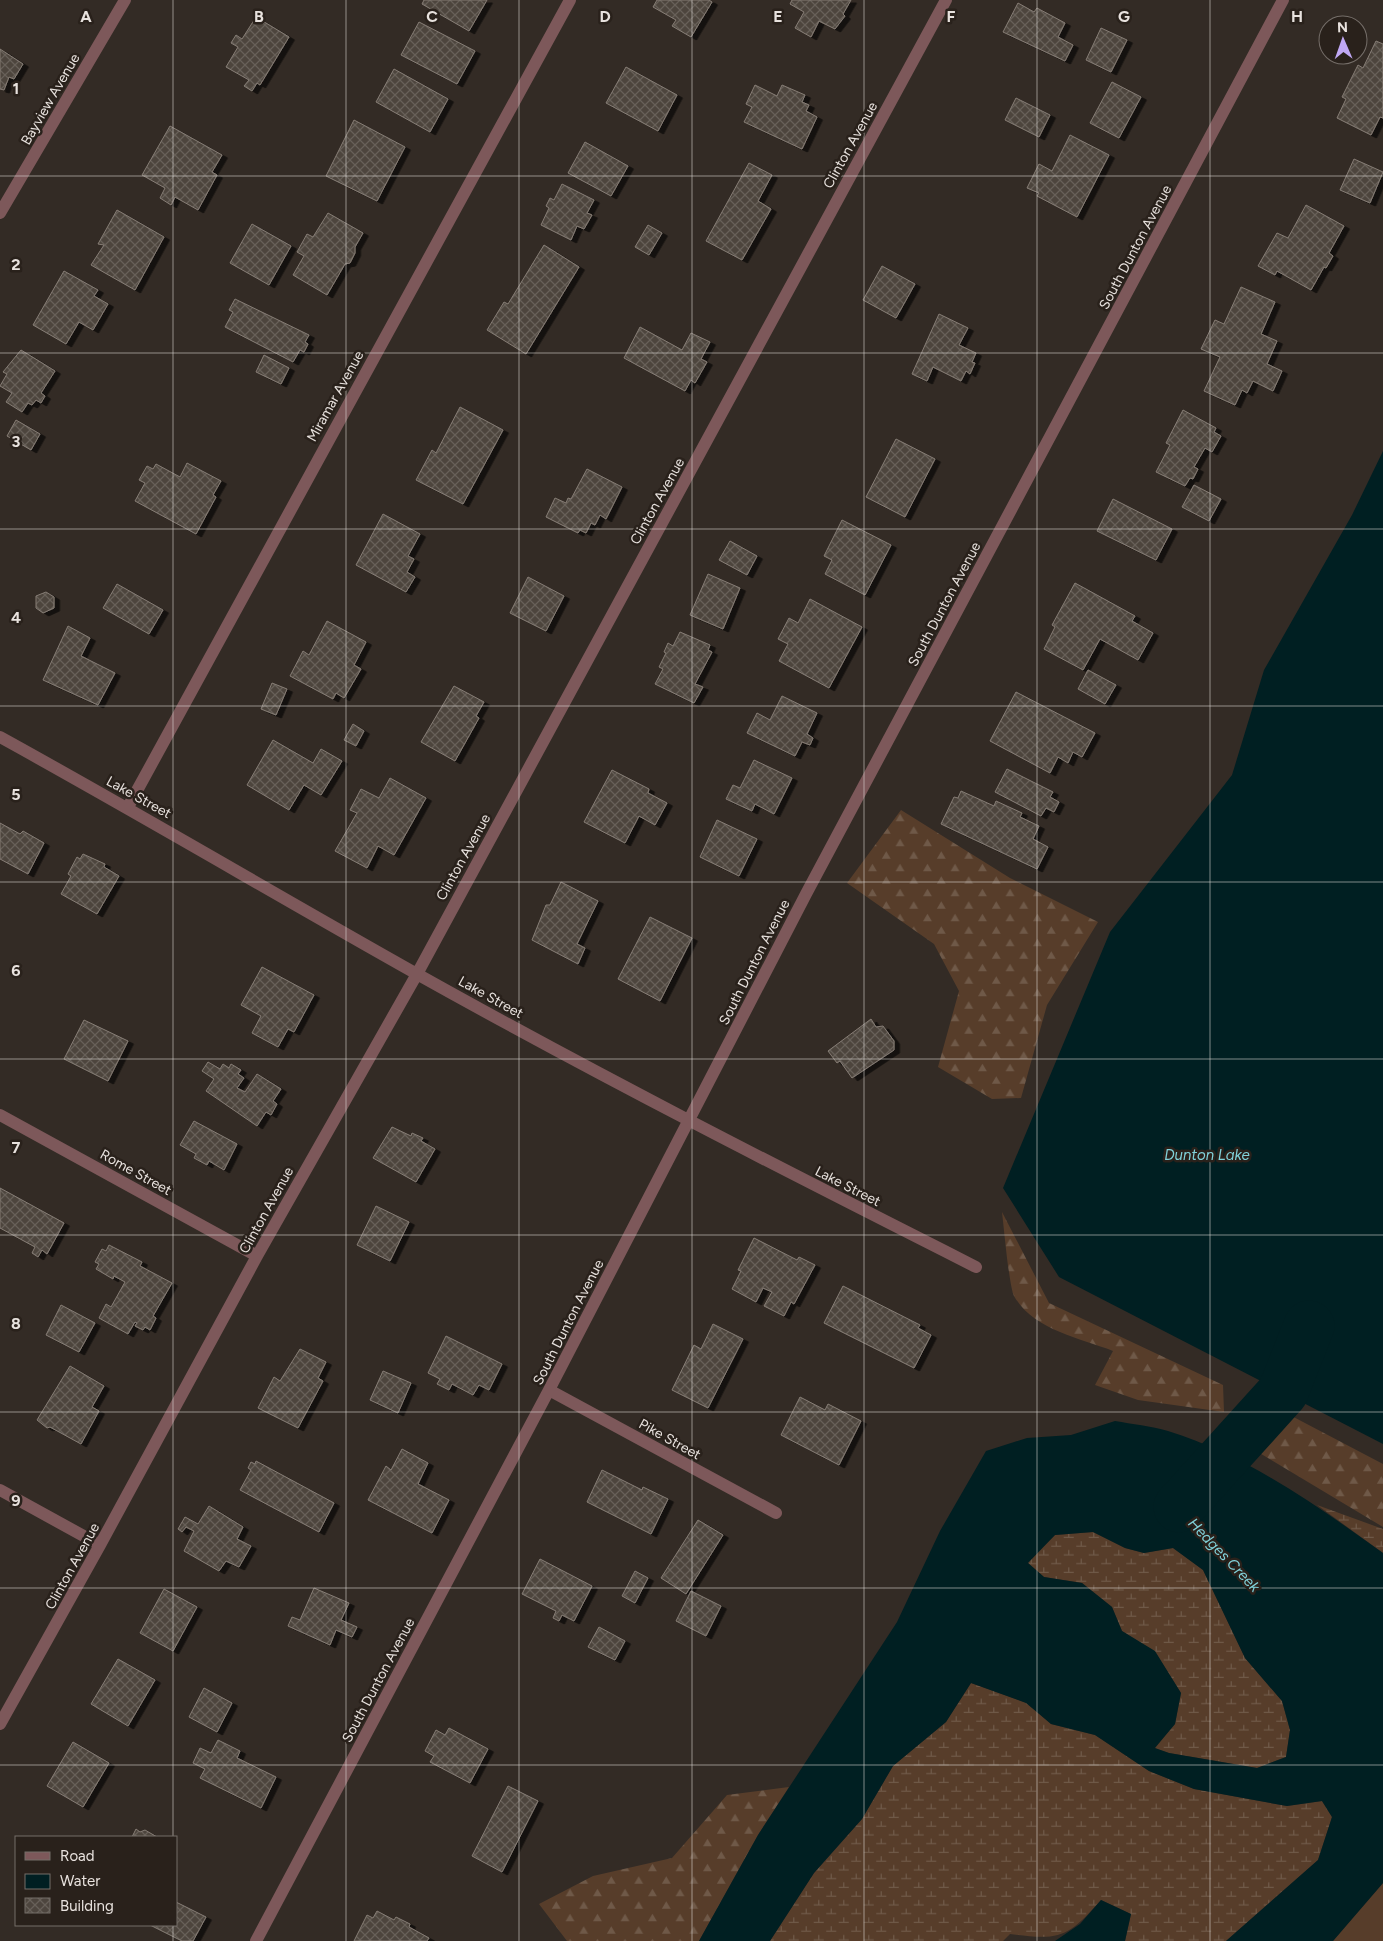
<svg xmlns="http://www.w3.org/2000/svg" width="1383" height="1941" font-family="Figtree,sans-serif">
<defs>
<pattern id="forest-firs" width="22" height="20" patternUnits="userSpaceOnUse" patternTransform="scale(1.25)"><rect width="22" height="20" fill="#573d2a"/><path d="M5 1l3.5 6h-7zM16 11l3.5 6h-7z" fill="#6f5948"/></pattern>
<pattern id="wetland-marsh" width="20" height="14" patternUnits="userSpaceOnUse" patternTransform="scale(1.25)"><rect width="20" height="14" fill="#573d2a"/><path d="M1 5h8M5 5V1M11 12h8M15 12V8" fill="none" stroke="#6f5948"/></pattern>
<pattern id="building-cross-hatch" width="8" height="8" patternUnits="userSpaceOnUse" patternTransform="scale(1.25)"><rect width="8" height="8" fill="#4d453e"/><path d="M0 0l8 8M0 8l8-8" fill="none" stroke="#676059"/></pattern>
<filter id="shadow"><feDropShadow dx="5.5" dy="3" stdDeviation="0" flood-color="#0009"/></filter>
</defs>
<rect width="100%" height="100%" fill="#332b25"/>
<path fill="#573d2a" d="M 1383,1883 L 1383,1941 L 1333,1941 Z"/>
<path fill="url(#forest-firs)" d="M 901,810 L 1010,878 L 1098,922 L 1047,1005 L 1021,1098 L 992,1099 L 938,1067 L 959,991 L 934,944 L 847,883 Z
M 1002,1212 L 1049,1303 L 1223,1385 L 1224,1412 L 1138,1400 L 1095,1385 L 1113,1351 C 1080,1338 1033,1330 1014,1296 C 1009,1285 1004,1228 1002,1212 Z
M 1284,1412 L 1383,1464 L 1383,1527 L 1248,1446 L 1263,1428 Z
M 789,1787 L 758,1835 L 699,1941 L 567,1941 L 539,1904 L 593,1876 L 672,1858 L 727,1795 Z"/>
<path fill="url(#wetland-marsh)" d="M 1317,1505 L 1383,1529 L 1383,1553 Z
M 1093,1532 L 1125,1548 L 1144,1553 L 1173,1548 L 1203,1570 L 1245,1658 L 1282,1701 L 1290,1730 L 1286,1757 L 1257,1768 L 1169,1753 L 1154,1748 L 1175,1724 L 1181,1693 L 1155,1652 L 1122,1631 L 1112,1607 L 1082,1583 L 1044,1577 L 1027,1562 L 1055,1535 Z
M 971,1683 L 1027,1703 L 1051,1724 L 1095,1735 L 1149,1771 L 1194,1789 L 1287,1806 L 1322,1801 L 1332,1817 L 1318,1860 L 1226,1941 L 1125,1941 L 1131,1914 L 1101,1900 C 1068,1937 1061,1941 1010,1934 L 1003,1941 L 770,1941 L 814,1873 L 862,1819 L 893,1766 L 946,1722 Z"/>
<path fill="#001f22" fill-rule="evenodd" d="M 1383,451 L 1383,1444 L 1059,1277 L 1003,1188 L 1110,932 L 1232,775 L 1264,670 L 1352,515 Z
M 1115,1421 C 1132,1424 1151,1426 1168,1431 C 1248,1456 1316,1505 1383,1553 L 1383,1883 L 1333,1941 L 1226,1941 L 1318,1860 L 1332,1817 L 1322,1801 L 1287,1806 L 1194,1789 L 1149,1771 L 1095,1735 L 1051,1724 L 1026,1703 L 971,1683 L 946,1722 L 893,1766 L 862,1819 L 814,1873 L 770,1941 L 699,1941 L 758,1835 L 897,1622 L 940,1531 L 986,1451 L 1027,1438 L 1071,1435 ZM 1093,1532 L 1125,1548 L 1144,1553 L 1173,1548 L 1203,1570 L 1245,1658 L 1282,1701 L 1290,1730 L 1286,1757 L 1257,1768 L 1169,1753 L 1155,1748 L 1175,1724 L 1181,1693 L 1155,1651 L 1122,1631 L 1112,1607 L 1082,1583 L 1044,1577 L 1028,1563 L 1055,1535 Z
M 1101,1900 L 1131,1914 L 1125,1941 L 1055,1941 L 1080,1924 Z"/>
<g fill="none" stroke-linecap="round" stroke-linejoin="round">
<path stroke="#001f22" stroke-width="51" d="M 1179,1507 L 1283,1392 L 1309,1326"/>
</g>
<path fill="url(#building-cross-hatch)" stroke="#867d75" filter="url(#shadow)" d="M 424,0 L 487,0 L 469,31 L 422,4 Z
M 657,0 L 709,0 L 712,2 L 691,37 L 672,26 L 676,20 L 653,7 Z
M 792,0 L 851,0 L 843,14 L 845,16 L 835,29 L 819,21 L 811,37 L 795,28 L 804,12 L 790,4 Z
M 1018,3 L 1034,12 L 1037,8 L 1065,23 L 1058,37 L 1073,45 L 1065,61 L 1003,32 Z
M 256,17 L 289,37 L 260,85 L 257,83 L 252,91 L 244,86 L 249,80 L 226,67 L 238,47 L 231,43 L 236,35 L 242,39 Z
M 419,22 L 475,51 L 457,84 L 401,55 Z
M 1101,28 L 1127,40 L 1111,72 L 1086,60 Z
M 1376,41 L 1383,44 L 1383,118 L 1380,117 L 1371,135 L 1337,118 L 1346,99 L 1342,97 L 1358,65 L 1363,68 Z
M 0,49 L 23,64 L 14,79 L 9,77 L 4,90 L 0,89 Z
M 626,67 L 677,95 L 658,131 L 606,103 Z
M 394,69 L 448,99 L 430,132 L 376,102 Z
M 1112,82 L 1141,97 L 1119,138 L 1090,123 Z
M 755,85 L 777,96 L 782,85 L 805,95 L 802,102 L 809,105 L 806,111 L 817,117 L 802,149 L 744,122 L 752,107 L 746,104 Z
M 1016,98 L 1050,115 L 1039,137 L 1005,120 Z
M 354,120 L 405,147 L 377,201 L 326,176 Z
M 170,126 L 222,155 L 212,172 L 217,175 L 198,210 L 175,197 L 171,205 L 160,198 L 165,188 L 142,175 Z
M 1070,135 L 1109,155 L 1077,217 L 1037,196 L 1039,193 L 1027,188 L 1039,164 L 1052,171 Z
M 585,142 L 628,166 L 611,196 L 568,173 Z
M 1354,159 L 1383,172 L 1370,203 L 1340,190 Z
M 749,163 L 772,175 L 758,201 L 771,209 L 742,260 L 706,241 Z
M 562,184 L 594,200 L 587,213 L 592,215 L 584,229 L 577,226 L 571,240 L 541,225 L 549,208 L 546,206 L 550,198 L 554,200 Z
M 1306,205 L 1344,226 L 1329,253 L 1333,256 L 1326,268 L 1324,267 L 1311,290 L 1277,271 L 1275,275 L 1258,266 L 1277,233 L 1288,238 Z
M 117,210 L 164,237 L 135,290 L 91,265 L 104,245 L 98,244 Z
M 328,213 L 363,233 L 355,247 L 355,253 L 350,263 L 345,264 L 327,295 L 293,275 L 304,256 L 297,252 L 307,234 L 313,237 Z
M 252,224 L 291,246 L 269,285 L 230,263 Z
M 648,225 L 662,233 L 649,255 L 635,247 Z
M 544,245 L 579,267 L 526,354 L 487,330 L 504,302 L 508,304 Z
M 882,266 L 915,284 L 896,318 L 863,300 Z
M 64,271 L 98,290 L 94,296 L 108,304 L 93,330 L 79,322 L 66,344 L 33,325 Z
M 1241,287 L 1275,302 L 1261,334 L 1277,341 L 1267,364 L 1282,371 L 1273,391 L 1253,381 L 1247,393 L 1242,390 L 1235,405 L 1204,391 L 1220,357 L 1201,349 L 1215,320 L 1224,324 Z
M 235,299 L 309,335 L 305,342 L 308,344 L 304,352 L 300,350 L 293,362 L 225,327 L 233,312 L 229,310 Z
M 939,314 L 968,328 L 959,345 L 976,353 L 972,362 L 975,363 L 970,374 L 966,371 L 961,381 L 933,367 L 927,381 L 912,374 Z
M 640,327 L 682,350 L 691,333 L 710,342 L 701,359 L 707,362 L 695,383 L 691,380 L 685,391 L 624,358 Z
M 21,350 L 55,371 L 41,393 L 45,396 L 41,403 L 36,400 L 32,405 L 28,403 L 22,412 L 6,402 L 12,393 L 0,386 L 7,374 L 3,372 Z
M 264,355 L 289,368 L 281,384 L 256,372 Z
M 460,407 L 503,430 L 463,504 L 416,480 L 432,450 L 436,453 Z
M 1183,410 L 1216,428 L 1214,432 L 1221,436 L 1212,452 L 1205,448 L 1194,467 L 1198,469 L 1193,479 L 1190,478 L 1185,486 L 1156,472 L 1170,445 L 1166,443 Z
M 16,420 L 40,434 L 31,450 L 7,436 Z
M 896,439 L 935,459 L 905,517 L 866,497 Z
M 187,463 L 221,481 L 213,495 L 216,497 L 196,534 L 135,501 L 145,483 L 139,480 L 147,466 L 153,469 L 156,464 L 180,477 Z
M 587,469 L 622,487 L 606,519 L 600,515 L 595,525 L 591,523 L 586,533 L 580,530 L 578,533 L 546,517 L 555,498 L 566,503 L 568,498 L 571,499 Z
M 1194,485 L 1221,499 L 1209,521 L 1182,507 Z
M 1113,499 L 1172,529 L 1156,560 L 1097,531 Z
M 383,514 L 420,534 L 408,556 L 414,559 L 407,572 L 415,577 L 406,592 L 356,565 Z
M 842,520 L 891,545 L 865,595 L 825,574 L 832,560 L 824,556 Z
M 730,541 L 757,556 L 747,575 L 719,560 Z
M 708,574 L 740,588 L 723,629 L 690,615 Z
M 528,577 L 564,596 L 546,631 L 510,613 Z
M 1075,583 L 1135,616 L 1132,621 L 1153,633 L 1138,660 L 1100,639 L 1083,670 L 1044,649 L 1055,627 L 1052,625 Z
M 117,584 L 163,610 L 149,634 L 103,608 Z
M 46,592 L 54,597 L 54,608 L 43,613 L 36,608 L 36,596 Z
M 810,599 L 862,627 L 829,688 L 779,661 L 788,644 L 778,639 L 789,618 L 798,623 Z
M 327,621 L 366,642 L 354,665 L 361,669 L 344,698 L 336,693 L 333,699 L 290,676 L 303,651 L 309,655 Z
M 68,626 L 90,638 L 81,656 L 115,673 L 98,705 L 43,680 Z
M 680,632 L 710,645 L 708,650 L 712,652 L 695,684 L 703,687 L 694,703 L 655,684 L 663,669 L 659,667 L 666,653 L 664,652 L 668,643 L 673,646 Z
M 1088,670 L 1116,685 L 1105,704 L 1078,689 Z
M 272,683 L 287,689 L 276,715 L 261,709 Z
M 454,686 L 484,702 L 476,716 L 479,718 L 455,761 L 421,742 Z
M 1016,692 L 1095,733 L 1082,757 L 1073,752 L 1068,763 L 1058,757 L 1050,773 L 990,741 Z
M 782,696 L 817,713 L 807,734 L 813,738 L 810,745 L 802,742 L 795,756 L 747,733 L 757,713 L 770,720 Z
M 353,724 L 364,731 L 356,746 L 344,740 Z
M 273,740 L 313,763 L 321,749 L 342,761 L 321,795 L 304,785 L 289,810 L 247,785 Z
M 754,760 L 792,778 L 774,814 L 755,804 L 752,811 L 726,799 L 733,785 L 740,788 Z
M 1007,769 L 1053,792 L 1050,797 L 1059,802 L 1054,812 L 1046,808 L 1041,816 L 995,792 Z
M 612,770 L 649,789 L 648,793 L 667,803 L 655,825 L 639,816 L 625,843 L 584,822 Z
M 390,778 L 426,798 L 394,855 L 378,846 L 367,868 L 335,851 L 357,813 L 350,810 L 361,789 L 379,798 Z
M 961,791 L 994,806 L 996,801 L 1022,813 L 1020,817 L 1039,826 L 1033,839 L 1048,847 L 1037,869 L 941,824 L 954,797 L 958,798 Z
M 717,820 L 757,839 L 739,876 L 700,857 Z
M 0,823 L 20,834 L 23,831 L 44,843 L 28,874 L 0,859 Z
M 83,854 L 105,864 L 104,867 L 119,876 L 97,914 L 61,894 L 71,876 L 68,874 L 77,857 L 80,859 Z
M 561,882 L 598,901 L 577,944 L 585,948 L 578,964 L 532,940 L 546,905 L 550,905 Z
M 650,917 L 692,938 L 660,1001 L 618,979 Z
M 262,967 L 314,995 L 294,1032 L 288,1029 L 278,1047 L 252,1033 L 261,1016 L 241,1005 Z
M 871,1019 L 876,1027 L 883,1026 L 894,1041 L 894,1050 L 852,1078 L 840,1061 L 837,1063 L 828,1051 Z
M 84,1020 L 128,1041 L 108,1081 L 64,1059 Z
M 208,1062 L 220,1069 L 223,1064 L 229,1068 L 231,1064 L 241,1070 L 238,1074 L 244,1078 L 237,1088 L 245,1092 L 257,1074 L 281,1089 L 273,1101 L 277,1104 L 271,1115 L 266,1112 L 257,1126 L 206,1091 L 214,1079 L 202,1071 Z
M 194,1121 L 237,1144 L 224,1170 L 209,1161 L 207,1165 L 194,1158 L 196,1154 L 180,1145 Z
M 392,1127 L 411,1136 L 412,1133 L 423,1138 L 421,1141 L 435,1149 L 416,1182 L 373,1158 Z
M 0,1188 L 64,1223 L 47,1254 L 42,1250 L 38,1257 L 32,1253 L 35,1247 L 0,1228 Z
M 376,1206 L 409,1222 L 390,1261 L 357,1245 Z
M 754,1238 L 797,1260 L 799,1257 L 815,1265 L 794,1304 L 791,1302 L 784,1316 L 764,1306 L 772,1292 L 763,1288 L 756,1302 L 732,1289 L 741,1271 L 738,1270 Z
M 109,1245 L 142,1262 L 140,1266 L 172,1283 L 153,1316 L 156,1318 L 150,1330 L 145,1327 L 143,1330 L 135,1326 L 137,1323 L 135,1322 L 128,1334 L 99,1318 L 106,1304 L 111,1307 L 125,1282 L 114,1276 L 113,1279 L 96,1269 L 99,1264 L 95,1262 L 102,1249 L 106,1251 Z
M 843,1286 L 920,1325 L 918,1328 L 931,1335 L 914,1368 L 824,1323 Z
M 61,1305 L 95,1323 L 79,1352 L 46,1335 Z
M 713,1324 L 743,1339 L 708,1408 L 672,1390 L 694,1345 L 701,1349 Z
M 446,1336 L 502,1364 L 489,1390 L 479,1385 L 473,1395 L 452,1384 L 449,1390 L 437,1384 L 440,1379 L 428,1373 Z
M 300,1349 L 326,1362 L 318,1378 L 323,1381 L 298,1428 L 258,1408 L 274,1377 L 280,1381 Z
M 70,1366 L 104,1386 L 92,1407 L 99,1411 L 81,1444 L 50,1427 L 47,1428 L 37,1420 Z
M 383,1371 L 411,1383 L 398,1413 L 370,1400 Z
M 800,1397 L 825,1410 L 828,1404 L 861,1421 L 839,1465 L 781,1435 Z
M 402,1449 L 428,1463 L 418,1484 L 449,1500 L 432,1533 L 368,1500 L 386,1466 L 391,1470 Z
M 256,1461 L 334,1503 L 319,1532 L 240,1490 L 251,1470 L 248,1468 L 251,1462 L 255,1464 Z
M 602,1470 L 642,1490 L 643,1487 L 668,1499 L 651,1534 L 587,1502 Z
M 209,1506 L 243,1527 L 237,1539 L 251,1546 L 239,1567 L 226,1561 L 219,1571 L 184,1551 L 194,1531 L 186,1527 L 182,1532 L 178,1529 L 185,1517 L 198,1524 Z
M 698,1520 L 723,1535 L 686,1594 L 661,1578 Z
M 540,1559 L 592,1586 L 574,1621 L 562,1615 L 559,1621 L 553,1618 L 556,1611 L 522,1594 Z
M 635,1571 L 648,1578 L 635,1603 L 622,1596 Z
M 314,1588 L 349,1603 L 341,1620 L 357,1627 L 352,1637 L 336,1630 L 330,1645 L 288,1626 L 292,1617 L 300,1620 Z
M 164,1589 L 197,1607 L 173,1651 L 140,1633 Z
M 691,1591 L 721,1606 L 706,1636 L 676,1621 Z
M 599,1627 L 625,1641 L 615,1660 L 588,1647 Z
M 118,1659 L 155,1680 L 128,1726 L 91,1704 Z
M 204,1688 L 232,1703 L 217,1732 L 189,1717 Z
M 449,1728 L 488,1749 L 470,1783 L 430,1762 L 434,1756 L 425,1751 L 436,1730 L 445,1735 Z
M 218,1740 L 240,1751 L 237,1758 L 276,1777 L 261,1808 L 200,1778 L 205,1769 L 193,1763 L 200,1748 L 211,1753 Z
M 73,1742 L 109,1763 L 83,1807 L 47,1786 Z
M 508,1786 L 538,1801 L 502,1872 L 472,1856 Z
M 136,1829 L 140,1832 L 145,1830 L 157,1837 L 132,1837 Z
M 176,1902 L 206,1917 L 193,1941 L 182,1941 L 150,1925 L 176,1925 Z
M 377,1911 L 394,1920 L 396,1917 L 410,1924 L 409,1927 L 429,1938 L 427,1941 L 354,1941 L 367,1915 L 373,1918 Z"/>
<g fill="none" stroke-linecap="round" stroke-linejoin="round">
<path stroke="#7d585a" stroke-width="12" d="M 0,213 L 125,0
M 0,737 C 140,814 278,896 417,974 C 601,1077 788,1172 976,1267
M 128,807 L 570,0
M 0,1115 L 257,1256
M 549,1390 L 776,1513
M 0,1490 L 100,1545
M 0,1724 L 100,1545 L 257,1256 L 417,974 L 946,0
M 256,1941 L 549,1390 L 806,894 L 1283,0"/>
</g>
<path fill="none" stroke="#e8e2de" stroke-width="1" stroke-opacity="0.55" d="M 173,0 L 173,1837M 346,0 L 346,1941M 519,0 L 519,1941M 692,0 L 692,1941M 864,0 L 864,1941M 1037,0 L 1037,1941M 1210,0 L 1210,1941M 0,176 L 1383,176M 0,353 L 1383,353M 0,529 L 1383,529M 0,706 L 1383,706M 0,882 L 1383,882M 0,1059 L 1383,1059M 0,1235 L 1383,1235M 0,1412 L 1383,1412M 0,1588 L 1383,1588M 0,1765 L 1383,1765M 173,1925 L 173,1941"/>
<g text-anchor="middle" stroke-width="5" stroke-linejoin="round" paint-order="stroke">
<g font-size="14" fill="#e8e2de" stroke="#29211b">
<text transform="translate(50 99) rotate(-60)" y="5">Bayview Avenue</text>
<text transform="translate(850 145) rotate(-61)" y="5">Clinton Avenue</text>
<text transform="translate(1135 247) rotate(-62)" y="5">South Dunton Avenue</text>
<text transform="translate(335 396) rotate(-61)" y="5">Miramar Avenue</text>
<text transform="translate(657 501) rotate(-61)" y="5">Clinton Avenue</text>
<text transform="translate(944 604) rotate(-62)" y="5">South Dunton Avenue</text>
<text transform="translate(139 797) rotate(29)" y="5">Lake Street</text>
<text transform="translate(463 857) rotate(-61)" y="5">Clinton Avenue</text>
<text transform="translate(754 962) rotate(-63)" y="5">South Dunton Avenue</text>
<text transform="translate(491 997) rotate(29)" y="5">Lake Street</text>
<text transform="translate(136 1172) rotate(29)" y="5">Rome Street</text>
<text transform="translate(848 1186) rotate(27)" y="5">Lake Street</text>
<text transform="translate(266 1210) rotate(-61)" y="5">Clinton Avenue</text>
<text transform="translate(568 1322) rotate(-63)" y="5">South Dunton Avenue</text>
<text transform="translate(670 1439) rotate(29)" y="5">Pike Street</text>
<text transform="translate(72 1566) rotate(-61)" y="5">Clinton Avenue</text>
<text transform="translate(378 1680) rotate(-62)" y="5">South Dunton Avenue</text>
</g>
<g font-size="15" font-style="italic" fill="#81d2da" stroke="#29211b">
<text x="1207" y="1160">Dunton Lake</text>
<text transform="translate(1224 1555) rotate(46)" y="5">Hedges Creek</text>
</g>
</g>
<g font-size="16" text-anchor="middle" font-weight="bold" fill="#e8e2de" stroke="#29211b" stroke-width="5" stroke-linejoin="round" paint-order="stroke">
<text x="86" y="22">A</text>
<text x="259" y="22">B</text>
<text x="432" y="22">C</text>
<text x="605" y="22">D</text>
<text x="778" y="22">E</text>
<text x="951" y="22">F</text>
<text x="1124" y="22">G</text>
<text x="1297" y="22">H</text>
<text x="16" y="94">1</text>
<text x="16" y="270">2</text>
<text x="16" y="447">3</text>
<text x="16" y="623">4</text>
<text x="16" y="800">5</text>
<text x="16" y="976">6</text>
<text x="16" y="1153">7</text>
<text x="16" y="1329">8</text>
<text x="16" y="1506">9</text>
</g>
<rect x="15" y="1836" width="162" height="90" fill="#29211b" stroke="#756e69"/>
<rect x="25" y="1852" width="25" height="8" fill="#7d585a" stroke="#756e69"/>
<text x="60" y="1861" font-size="15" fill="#e8e2de">Road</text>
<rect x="25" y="1874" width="25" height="15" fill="#001f22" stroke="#756e69"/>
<text x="60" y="1886" font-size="15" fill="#e8e2de">Water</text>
<rect x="25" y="1898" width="25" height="15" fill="url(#building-cross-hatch)" stroke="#756e69"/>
<text x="60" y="1911" font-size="15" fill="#e8e2de">Building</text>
<g transform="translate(1343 40) rotate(358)"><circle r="24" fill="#29211b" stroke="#756e69"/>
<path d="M0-4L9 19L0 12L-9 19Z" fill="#c0a8f4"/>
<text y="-8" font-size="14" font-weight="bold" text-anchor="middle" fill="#e8e2de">N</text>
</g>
</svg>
